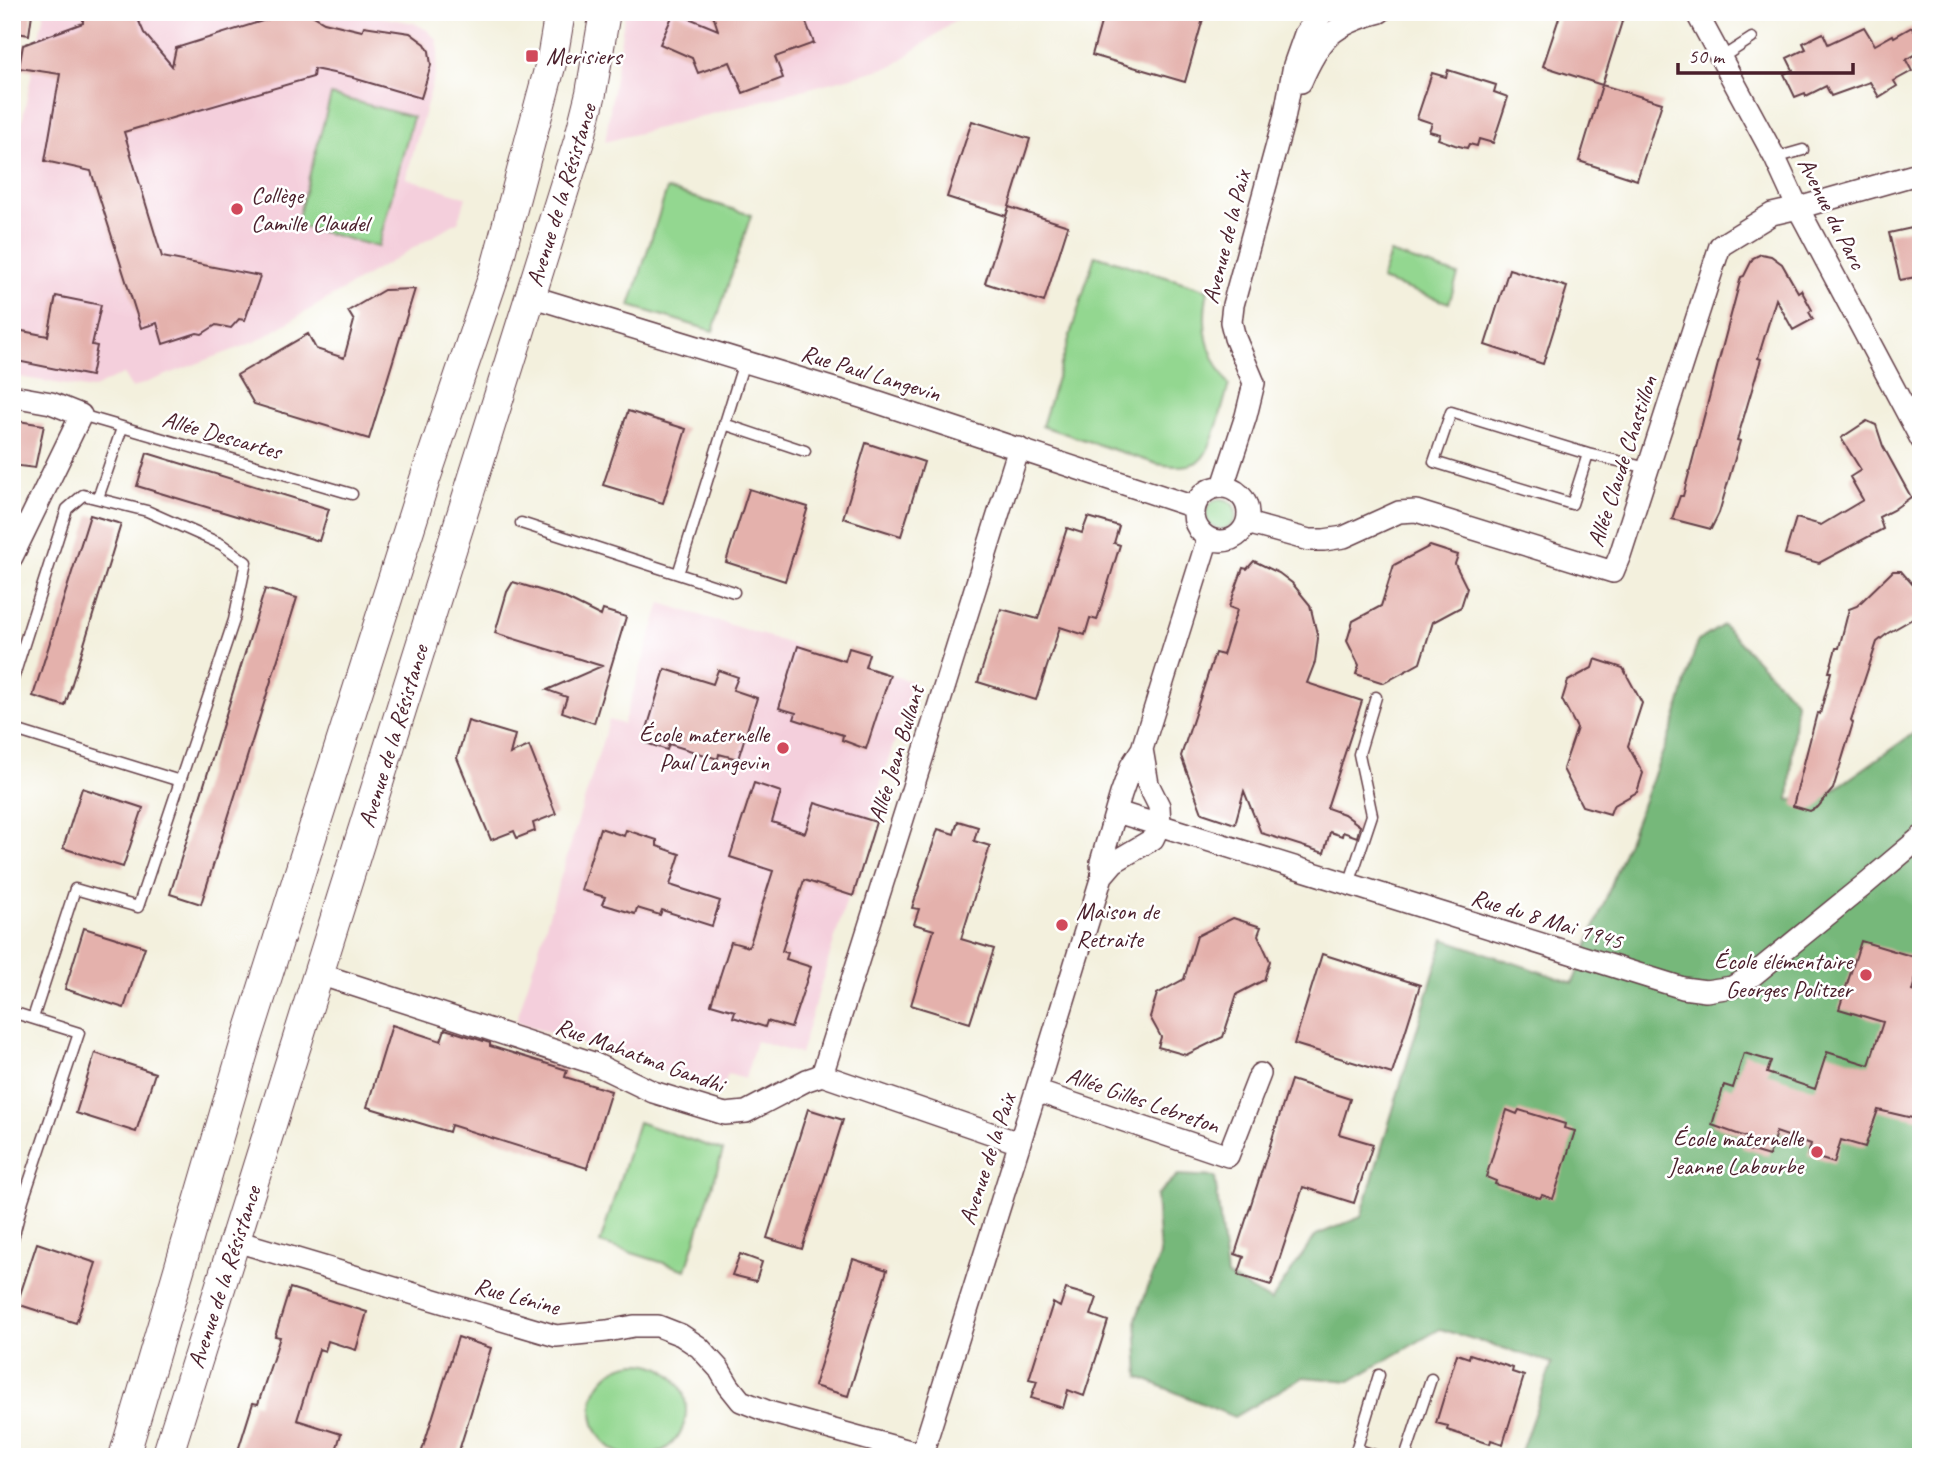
<svg xmlns="http://www.w3.org/2000/svg" width="1933" height="1469" font-family="Caveat,sans-serif">
<rect width="100%" height="100%" fill="#fff"/>
<filter id="ink" filterUnits="userSpaceOnUse"><feTurbulence type="fractalNoise" baseFrequency=".0143" numOctaves="2"/><feDisplacementMap in="SourceGraphic" scale="14" xChannelSelector="R" yChannelSelector="G"/><feConvolveMatrix kernelMatrix="1 2 1 2 8 2 1 2 1" color-interpolation-filters="sRGB"/></filter>
<filter id="wash" filterUnits="userSpaceOnUse"><feTurbulence type="fractalNoise" baseFrequency=".00686" numOctaves="4" result="noise"/><feDisplacementMap in="SourceGraphic" scale="28" xChannelSelector="R" yChannelSelector="G"/><feGaussianBlur stdDeviation="1.57" result="paint"/><feColorMatrix in="noise" values="0 0 0 0 0 0 0 0 0 0 0 0 0 0 0 0 0 1.4 0 .05"/><feComposite in="paint" operator="in"/></filter>
<g filter="url(#wash)">
<rect width="100%" height="100%" fill="#f3f0dd"/>
<path fill="#f4cfdc" d="M 44,12 L 353,12 L 414,23 L 427,30 L 437,40 L 439,50 L 435,75 L 406,178 L 466,197 L 459,221 L 257,341 L 132,388 L 123,374 L 92,389 L 12,376 L 12,172 Z
M 625,12 L 967,12 L 893,66 L 605,142 Z
M 661,603 L 845,661 L 849,648 L 869,654 L 866,667 L 913,682 L 870,820 L 876,822 L 853,896 L 848,895 L 800,1054 L 756,1041 L 745,1079 L 728,1074 L 722,1091 L 516,1022 L 609,720 L 623,724 Z"/>
<path fill="#93d790" stroke="#6e7b5e" stroke-width="2" d="M 331,95 L 413,117 L 378,247 L 296,225 Z
M 667,189 L 751,215 L 713,331 L 630,306 Z
M 1390,253 L 1458,275 L 1449,303 L 1381,280 Z
M 1095,255 L 1208,290 C 1200,331 1207,351 1229,385 C 1223,402 1212,456 1197,462 C 1185,468 1170,466 1157,464 L 1042,426 Z
M1206 514a15 15 0 1 1 30 0a15 15 0 1 1-30 0Z
M 638,1122 L 723,1151 L 686,1270 L 600,1243 Z
M592 1410a47 47 0 1 1 94 0a47 47 0 1 1-94 0Z"/>
<path fill="#76b87a" stroke="#606c52" stroke-width="2" d="M 1723,625 L 1796,701 L 1789,800 L 1821,799 L 1921,728 L 1921,1457 L 1519,1457 L 1552,1363 L 1440,1329 L 1350,1381 L 1303,1377 L 1234,1417 L 1139,1377 L 1136,1319 L 1160,1255 L 1156,1196 L 1178,1175 L 1215,1177 L 1227,1276 L 1271,1301 L 1316,1235 L 1361,1217 L 1444,939 L 1573,983 L 1676,718 L 1697,642 Z"/>
<g id="blocks">
<path fill="#e4b1ac" d="M 14,12 L 32,14 L 29,35 L 12,32 Z
M 83,12 L 135,12 L 144,33 L 172,66 L 176,48 L 291,12 L 307,12 L 324,22 L 362,31 L 364,26 L 410,33 L 425,44 L 429,51 L 431,65 L 421,98 L 353,78 L 353,77 L 314,69 L 313,77 L 124,132 L 162,257 L 260,276 L 245,320 L 239,319 L 231,328 L 216,325 L 202,334 L 197,333 L 163,344 L 157,323 L 141,328 L 91,171 L 45,161 L 60,74 L 19,68 L 23,45 L 83,23 Z
M 674,12 L 718,30 L 712,12 L 802,12 L 814,43 L 775,57 L 783,78 L 743,93 L 730,62 L 698,73 L 692,58 L 660,44 Z
M 1104,12 L 1205,12 L 1185,82 L 1092,55 Z
M 1561,12 L 1625,12 L 1602,85 L 1543,66 Z
M 1921,26 L 1921,51 L 1906,60 L 1912,71 L 1894,81 L 1897,86 L 1879,97 L 1870,82 L 1831,96 L 1826,86 L 1806,96 L 1805,93 L 1795,97 L 1784,74 L 1793,70 L 1787,58 L 1806,49 L 1803,43 L 1823,33 L 1828,44 L 1864,27 L 1875,45 L 1893,35 L 1894,37 L 1912,27 L 1913,30 Z
M 1448,70 L 1496,85 L 1494,92 L 1508,97 L 1493,143 L 1479,139 L 1477,146 L 1469,144 L 1467,148 L 1455,145 L 1438,139 L 1440,134 L 1429,131 L 1432,123 L 1417,118 L 1432,73 L 1446,77 Z
M 1602,85 L 1662,103 L 1637,180 L 1579,161 Z
M 972,121 L 1030,139 L 1006,216 L 947,197 Z
M 1009,207 L 1068,226 L 1044,302 L 985,283 Z
M 1921,226 L 1921,276 L 1900,280 L 1889,233 Z
M 1761,254 L 1771,256 L 1782,264 L 1798,292 L 1801,290 L 1812,310 L 1809,312 L 1813,319 L 1793,330 L 1776,299 L 1758,358 L 1761,359 L 1737,440 L 1740,441 L 1719,513 L 1711,529 L 1672,519 L 1680,496 L 1683,496 L 1741,277 L 1744,276 L 1753,258 Z
M 1509,269 L 1567,287 L 1543,364 L 1485,345 Z
M 415,289 L 369,439 L 254,404 L 237,375 L 308,334 L 316,349 L 344,358 L 354,321 L 348,311 L 384,290 Z
M 56,296 L 101,305 L 92,345 L 97,346 L 91,376 L 12,360 L 12,329 L 48,336 Z
M 628,411 L 686,429 L 663,503 L 603,485 Z
M 12,420 L 44,425 L 35,468 L 12,465 Z
M 1867,421 L 1876,425 L 1883,446 L 1911,497 L 1893,510 L 1879,517 L 1883,529 L 1819,563 L 1785,554 L 1796,518 L 1821,525 L 1863,500 L 1850,477 L 1861,470 L 1841,438 Z
M 866,443 L 924,462 L 901,536 L 843,518 Z
M 147,453 L 329,509 L 319,541 L 137,486 Z
M 749,489 L 808,507 L 785,581 L 726,562 Z
M 90,515 L 121,524 L 65,706 L 33,696 Z
M 1088,517 L 1119,526 L 1114,543 L 1120,545 L 1097,620 L 1090,618 L 1085,635 L 1060,627 L 1036,700 L 978,682 L 1001,609 L 1038,619 L 1067,528 L 1082,533 Z
M 1430,546 L 1458,555 L 1455,564 L 1467,588 L 1461,607 L 1433,622 L 1420,663 L 1384,683 L 1356,674 L 1359,665 L 1347,641 L 1353,621 L 1381,606 L 1394,565 Z
M 1254,561 L 1279,573 L 1292,583 L 1310,605 L 1318,638 L 1315,662 L 1307,683 L 1362,701 L 1327,808 L 1344,814 L 1360,826 L 1357,837 L 1343,832 L 1342,836 L 1330,832 L 1324,853 L 1261,833 L 1244,791 L 1235,824 L 1202,813 L 1181,756 L 1215,653 L 1223,655 L 1237,610 L 1229,607 L 1243,568 L 1247,569 Z
M 1893,571 L 1901,571 L 1921,594 L 1921,614 L 1888,633 L 1877,642 L 1851,720 L 1853,723 L 1833,789 L 1818,807 L 1810,811 L 1793,806 L 1817,713 L 1820,714 L 1831,672 L 1829,672 L 1836,648 L 1839,648 L 1849,609 L 1857,606 Z
M 513,582 L 563,597 L 601,616 L 603,610 L 626,617 L 594,723 L 562,712 L 567,697 L 547,690 L 602,666 L 495,633 L 507,592 Z
M 265,589 L 297,598 L 201,904 L 170,894 Z
M 798,646 L 845,661 L 849,648 L 869,654 L 865,667 L 890,675 L 866,749 L 842,740 L 843,735 L 794,719 L 796,713 L 779,708 Z
M 1595,659 L 1623,668 L 1642,703 L 1628,746 L 1643,773 L 1637,792 L 1613,806 L 1610,814 L 1582,806 L 1563,769 L 1577,728 L 1562,700 L 1568,681 L 1592,668 Z
M 665,669 L 713,684 L 718,670 L 738,677 L 733,690 L 757,698 L 738,759 L 719,754 L 718,759 L 669,744 L 667,750 L 643,742 Z
M 468,721 L 515,735 L 510,754 L 529,746 L 556,814 L 533,823 L 535,831 L 517,838 L 514,831 L 491,840 L 457,758 Z
M 754,783 L 781,792 L 772,822 L 805,833 L 815,803 L 876,822 L 853,896 L 804,880 L 782,951 L 788,953 L 786,959 L 811,967 L 791,1028 L 767,1021 L 765,1027 L 733,1017 L 735,1011 L 711,1004 L 731,942 L 749,947 L 773,871 L 730,857 Z
M 82,788 L 143,808 L 123,867 L 63,848 Z
M 958,821 L 978,827 L 974,841 L 990,846 L 961,939 L 994,949 L 970,1023 L 911,1005 L 934,930 L 914,924 L 919,909 L 912,908 L 938,829 L 954,834 Z
M 600,828 L 624,836 L 626,830 L 657,840 L 657,846 L 680,854 L 670,885 L 720,901 L 712,926 L 662,910 L 660,915 L 637,908 L 635,914 L 602,904 L 605,897 L 581,890 Z
M 1233,918 L 1261,927 L 1258,935 L 1270,961 L 1264,980 L 1237,994 L 1223,1037 L 1186,1055 L 1158,1047 L 1161,1037 L 1150,1017 L 1157,994 L 1184,979 L 1197,936 Z
M 84,928 L 145,947 L 124,1008 L 65,989 Z
M 1861,941 L 1921,959 L 1912,991 L 1921,994 L 1921,1120 L 1878,1110 L 1865,1147 L 1841,1140 L 1834,1163 L 1808,1155 L 1811,1144 L 1776,1132 L 1769,1156 L 1742,1148 L 1746,1137 L 1712,1125 L 1724,1085 L 1733,1088 L 1744,1053 L 1771,1061 L 1767,1073 L 1815,1089 L 1827,1052 L 1869,1065 L 1883,1022 L 1839,1009 Z
M 1322,954 L 1420,985 L 1392,1074 L 1294,1044 Z
M 392,1025 L 441,1041 L 445,1029 L 490,1043 L 490,1046 L 567,1070 L 565,1077 L 611,1091 L 587,1168 L 451,1125 L 449,1132 L 367,1107 Z
M 95,1053 L 155,1073 L 136,1132 L 76,1113 Z
M 1291,1080 L 1350,1099 L 1339,1134 L 1373,1144 L 1354,1203 L 1303,1187 L 1271,1285 L 1238,1275 L 1244,1257 L 1235,1254 Z
M 808,1109 L 843,1120 L 802,1249 L 767,1238 Z
M 1507,1110 L 1517,1114 L 1519,1110 L 1565,1124 L 1564,1128 L 1575,1131 L 1553,1199 L 1542,1195 L 1540,1198 L 1495,1184 L 1496,1181 L 1486,1177 Z
M 37,1243 L 96,1263 L 76,1323 L 17,1304 Z
M 740,1254 L 762,1262 L 756,1281 L 732,1275 Z
M 853,1259 L 887,1270 L 848,1396 L 814,1386 Z
M 290,1288 L 367,1312 L 356,1350 L 328,1341 L 325,1351 L 319,1349 L 297,1420 L 341,1434 L 334,1457 L 236,1457 L 253,1403 L 258,1404 L 280,1337 L 275,1336 Z
M 1066,1289 L 1097,1298 L 1091,1315 L 1108,1321 L 1084,1396 L 1068,1390 L 1063,1408 L 1031,1398 L 1037,1381 L 1029,1379 L 1053,1303 L 1060,1307 Z
M 458,1337 L 491,1348 L 457,1457 L 420,1457 Z
M 1457,1354 L 1469,1358 L 1470,1354 L 1513,1368 L 1512,1372 L 1524,1376 L 1503,1444 L 1491,1440 L 1490,1444 L 1447,1430 L 1448,1426 L 1436,1423 Z"/>
</g>
</g>
<g filter="url(#ink)">
<use href="#blocks" fill-opacity="0" stroke="#633e46" stroke-width="2"/>
<g fill="none" stroke-linecap="round" stroke-linejoin="round">
<g stroke="#633e46" stroke-width="13">
<path id="lane" d="M 1721,58 L 1752,38
M 1775,158 L 1803,150
M 81,415 L 352,494
M 724,424 L 805,451
M 1588,454 L 1572,504 L 1434,462 L 1451,412 L 1588,454 L 1648,468
M 98,498 L 122,428
M 521,523 L 678,574 L 744,362
M 678,574 L 734,592
M 12,682 L 67,509 L 83,495 L 147,511 L 221,544 L 246,562 L 234,620 L 138,907 L 75,889 L 33,1018
M 12,729 L 180,781
M 1349,884 L 1372,815 L 1359,754 L 1376,697
M 12,1012 L 79,1033 L 23,1200 L 12,1242
M 1356,1449 L 1380,1457
M 1354,1457 L 1379,1375
M 1405,1457 L 1431,1379"/>
</g>
<g stroke="#633e46" stroke-width="24">
<path id="street" d="M 1696,12 L 1775,158 L 1798,208 L 1921,439
M 1301,82 C 1320,38 1333,24 1380,12
M 530,296 L 864,398 L 1194,507
M 12,396 L 51,403 L 81,415 L 12,557
M 1223,486 L 1246,416 L 1254,383 L 1235,338 L 1231,322 L 1233,305 L 1284,119 L 1294,65 L 1305,34 L 1313,23 L 1324,12
M1194 514a27 27 0 1 1 54 0a27 27 0 1 1-54 0Z
M 1247,523 L 1309,540 L 1324,540 L 1344,537 L 1399,512 L 1416,511 L 1613,572 L 1620,555 L 1720,246 L 1772,214 L 1798,208 L 1921,173
M 1117,812 L 1683,988 L 1706,991 L 1732,987 L 1752,976 L 1863,886 L 1921,837
M 1102,876 L 1101,862 L 1121,794 L 1131,766 L 1142,749 L 1208,538
M 319,974 L 593,1063 L 653,1092 L 725,1114 L 746,1112 L 807,1080 L 822,1075 L 1019,1143
M 822,1075 L 920,765 L 1019,448
M 1036,1091 L 1228,1156 L 1260,1074
M 236,1241 L 556,1336 L 607,1331 L 634,1326 L 658,1326 L 681,1335 L 699,1347 L 719,1369 L 729,1386 L 741,1401 L 769,1412 L 921,1454
M 921,1457 L 1036,1091 L 1102,876 L 1114,862 L 1153,839 L 1160,824 L 1159,806 L 1148,784 L 1142,749"/>
</g>
<g stroke="#633e46" stroke-width="32">
<path id="secondary" d="M 124,1457 L 245,1045 L 425,479 L 495,272 L 552,59 L 560,12
M 167,1457 L 579,141 L 591,93 L 605,12"/>
</g>
<use href="#lane" stroke="#fff" stroke-width="10"/>
<use href="#street" stroke="#fff" stroke-width="21"/>
<use href="#secondary" stroke="#fff" stroke-width="30"/>
</g>
</g>
<g fill="#d1495b" stroke="#fff" stroke-width="2.5">
<rect x="525" y="49" width="14" height="14" rx="3.5"/>
<circle cx="237" cy="209" r="7"/>
<circle cx="783" cy="748" r="7"/>
<circle cx="1062" cy="925" r="7"/>
<circle cx="1866" cy="975" r="7"/>
<circle cx="1817" cy="1152" r="7"/>
</g>
<g text-anchor="middle" stroke-width="5" stroke-linejoin="round" paint-order="stroke">
<g font-size="24" fill="#4a1f2b" stroke="#fff" text-anchor="start">
<text x="546" y="64">Merisiers</text>
<text x="251" y="203">Collège<tspan x="251" dy="28">Camille Claudel</tspan></text>
<text x="769" y="742" text-anchor="end">École maternelle<tspan x="769" dy="28">Paul Langevin</tspan></text>
<text x="1076" y="919">Maison de<tspan x="1076" dy="28">Retraite</tspan></text>
<text x="1852" y="969" text-anchor="end">École élémentaire<tspan x="1852" dy="28">Georges Politzer</tspan></text>
<text x="1803" y="1146" text-anchor="end">École maternelle<tspan x="1803" dy="28">Jeanne Labourbe</tspan></text>
</g>
<g font-size="24" fill="#4a1f2b" stroke="#fff">
<text transform="translate(561 195) rotate(-73)" y="8">Avenue de la Résistance</text>
<text transform="translate(1832 213) rotate(63)" y="8">Avenue du Parc</text>
<text transform="translate(1226 237) rotate(-76)" y="8">Avenue de la Paix</text>
<text transform="translate(871 373) rotate(17)" y="8">Rue Paul Langevin</text>
<text transform="translate(222 435) rotate(16)" y="8">Allée Descartes</text>
<text transform="translate(1622 461) rotate(-72)" y="8">Allée Claude Chastillon</text>
<text transform="translate(393 736) rotate(-73)" y="8">Avenue de la Résistance</text>
<text transform="translate(896 754) rotate(-73)" y="8">Allée Jean Bullant</text>
<text transform="translate(1547 919) rotate(17)" y="8">Rue du 8 Mai 1945</text>
<text transform="translate(640 1055) rotate(20)" y="8">Rue Mahatma Gandhi</text>
<text transform="translate(1143 1100) rotate(19)" y="8">Allée Gilles Lebreton</text>
<text transform="translate(987 1159) rotate(-72)" y="8">Avenue de la Paix</text>
<text transform="translate(224 1277) rotate(-72)" y="8">Avenue de la Résistance</text>
<text transform="translate(517 1296) rotate(15)" y="8">Rue Lénine</text>
</g>
</g>
<rect width="1933" height="1469" fill="none" stroke="#fff" stroke-width="42"/>
<path d="M1678 63v10h175v-10" fill="none" stroke="#4a1f2b" stroke-width="3.5"/>
<text x="1688" y="63" font-size="21" fill="#4a1f2b" stroke="#ffffff" stroke-width="5" paint-order="stroke">50 m</text>
</svg>
